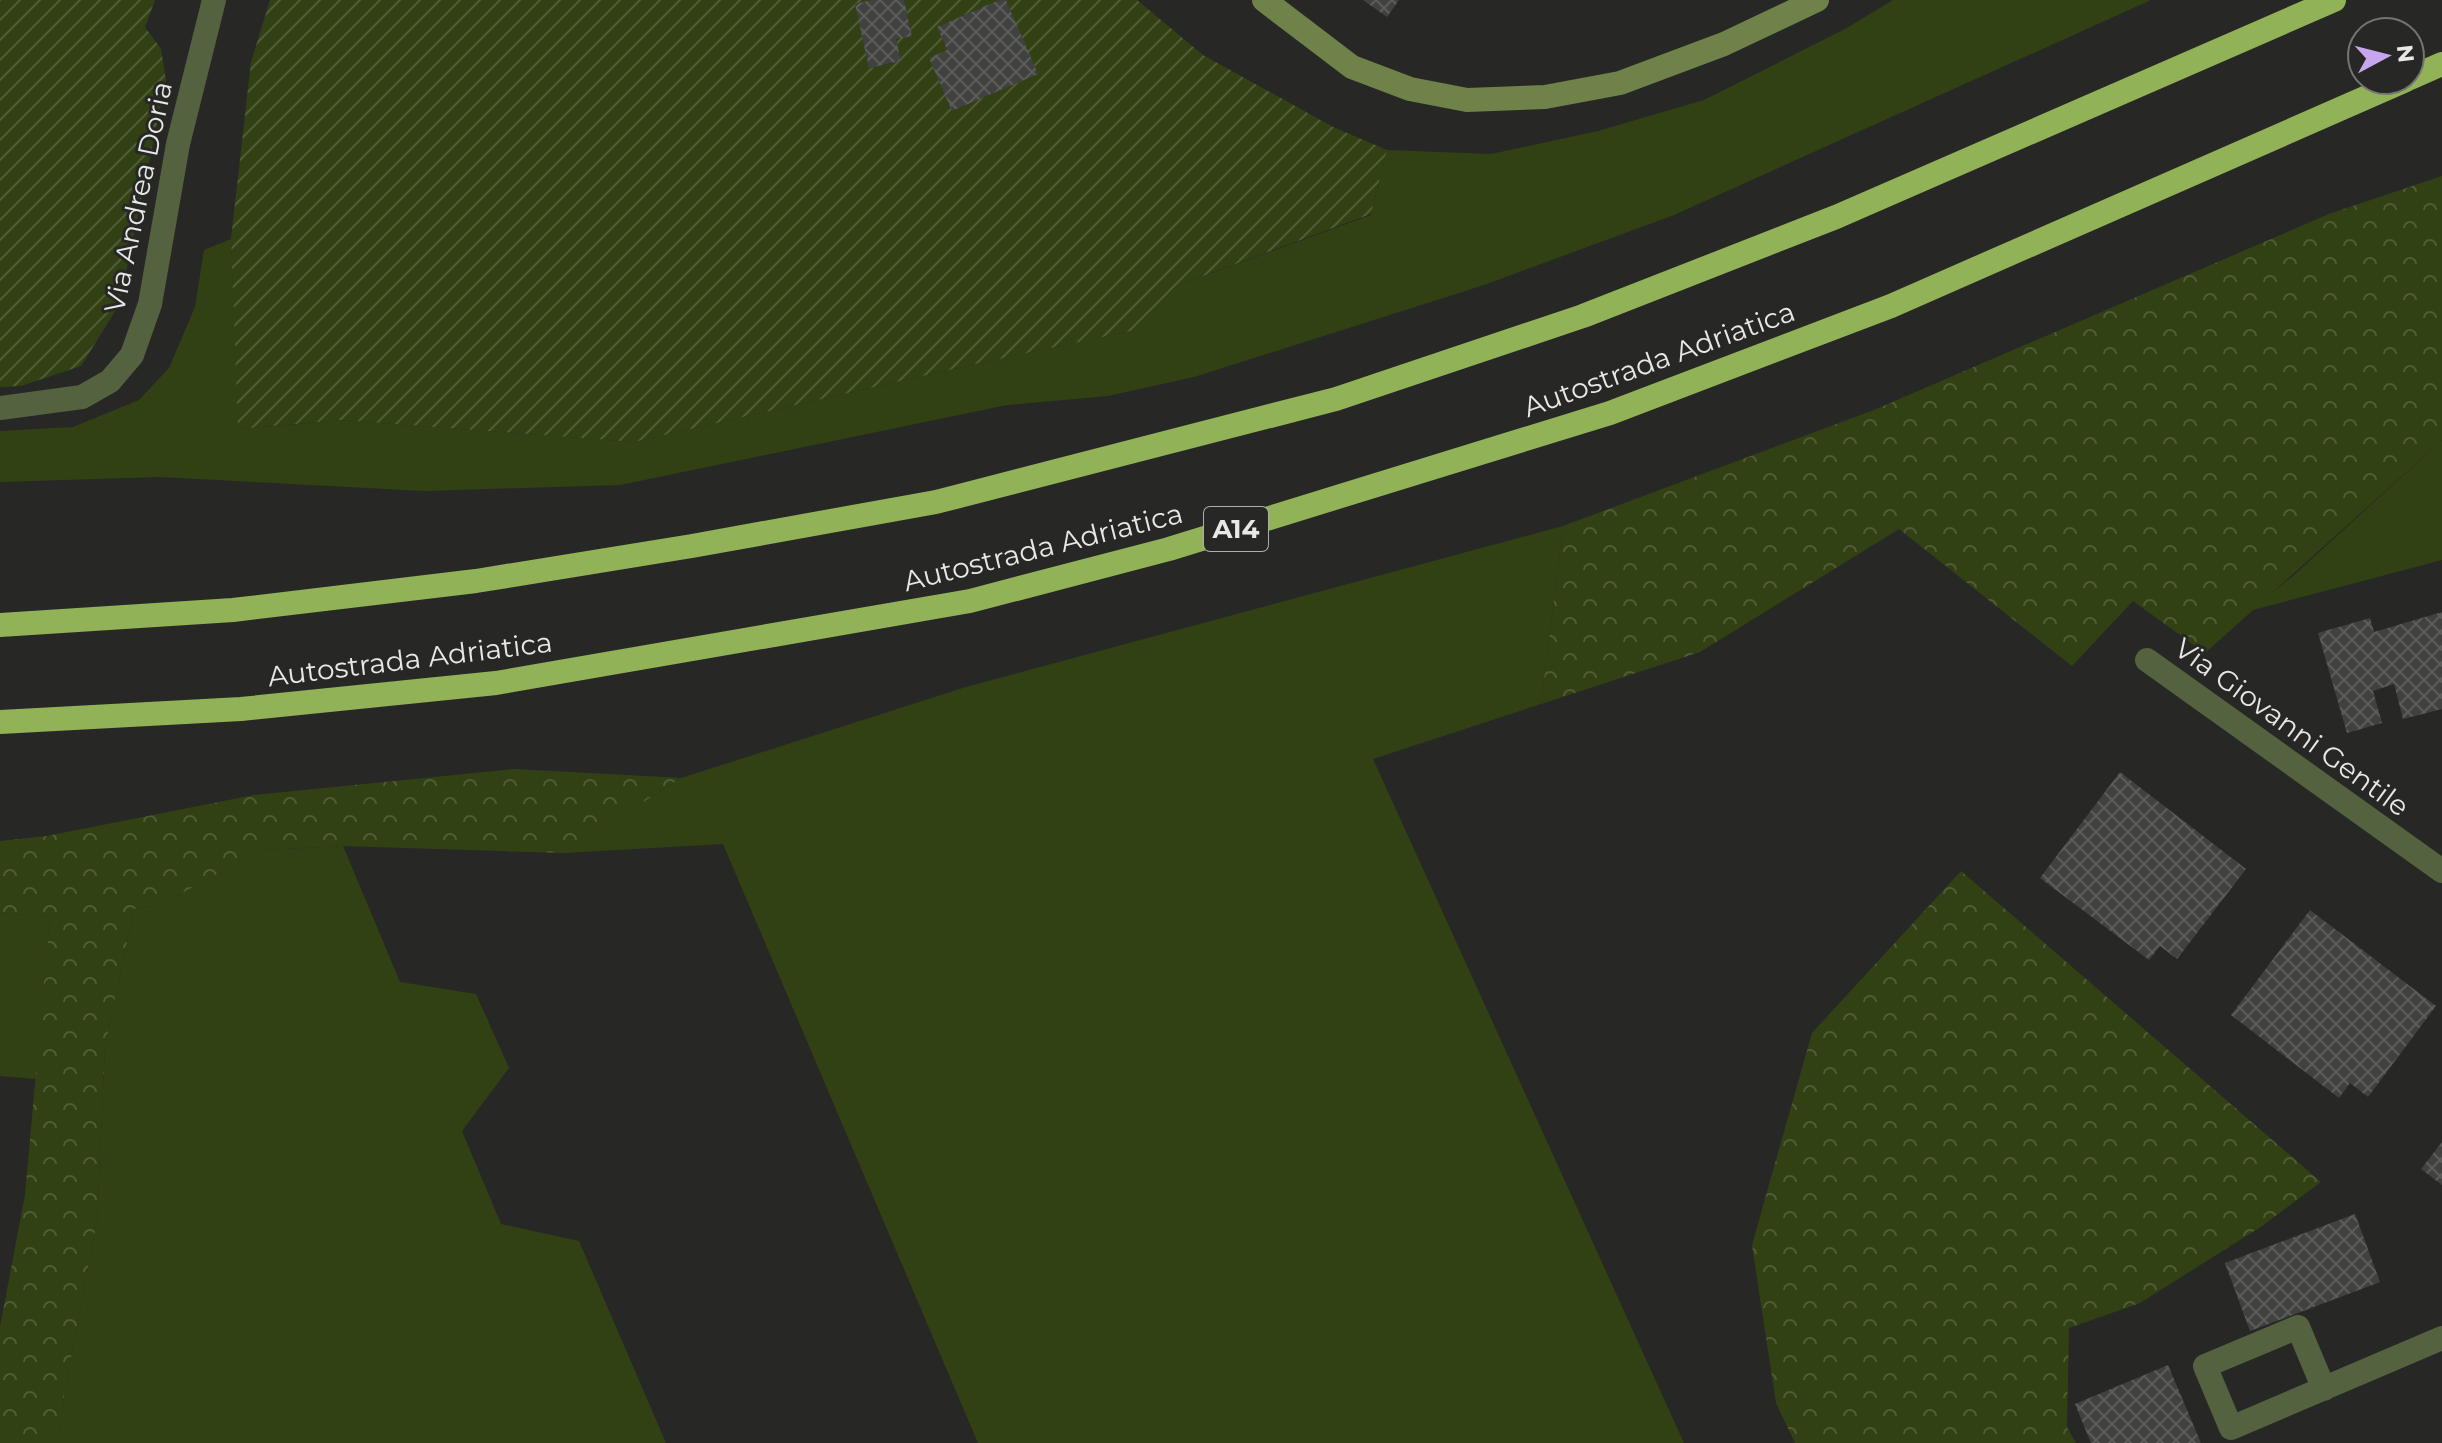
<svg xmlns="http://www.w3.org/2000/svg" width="2442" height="1443" font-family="Montserrat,sans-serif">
<defs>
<pattern id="forest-crowns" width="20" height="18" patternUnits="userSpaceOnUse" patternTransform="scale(2)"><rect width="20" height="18" fill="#324114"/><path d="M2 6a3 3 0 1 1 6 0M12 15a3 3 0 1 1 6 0" fill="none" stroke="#505c36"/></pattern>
<pattern id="garden-furrows" width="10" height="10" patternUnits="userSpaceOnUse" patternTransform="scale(2)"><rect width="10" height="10" fill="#324114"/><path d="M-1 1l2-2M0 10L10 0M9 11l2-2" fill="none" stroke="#505c36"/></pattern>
<pattern id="building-cross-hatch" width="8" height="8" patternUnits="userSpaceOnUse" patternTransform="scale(2)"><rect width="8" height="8" fill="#41423f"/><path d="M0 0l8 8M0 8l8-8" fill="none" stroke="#5c5d5b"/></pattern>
</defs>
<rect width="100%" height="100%" fill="#272825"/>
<path fill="#324114" d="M 1893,0 L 2151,0 L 1674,215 L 1484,285 L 1194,377 L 1108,396 L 1007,405 L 620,485 L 424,491 L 159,477 L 0,482 L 0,431 L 73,427 L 139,400 L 169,368 L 195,307 L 204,250 L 231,239 L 239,429 L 341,420 L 634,442 L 975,364 L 1141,329 L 1176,286 L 1371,215 L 1387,150 L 1491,154 L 1598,131 L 1704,100 L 1845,29 Z
M 2442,440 L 2442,560 L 2249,611 L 2293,576 Z
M 1563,526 L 1541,704 L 1373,759 L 1684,1443 L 978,1443 L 723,844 L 564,853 L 681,778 L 966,687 Z
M 343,846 L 400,982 L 476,994 L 509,1068 L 462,1131 L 501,1224 L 579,1241 L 666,1443 L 58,1443 L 65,1390 L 97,1221 L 105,1047 L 134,909 L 160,905 L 262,850 Z
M 0,913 L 50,917 L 36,1079 L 0,1076 Z"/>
<path fill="url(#forest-crowns)" d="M 2442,176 L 2442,440 L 2205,653 L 2133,601 L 2072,666 L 1899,529 L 1700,652 L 1541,704 L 1563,526 L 1874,410 L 2329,214 Z
M 515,769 L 681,778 L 564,853 L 343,846 L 262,850 L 160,905 L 134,909 L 105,1047 L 97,1221 L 65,1390 L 58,1443 L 0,1443 L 0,1327 L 25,1195 L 50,917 L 0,913 L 0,841 L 47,836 L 254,795 Z
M 1961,871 L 2321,1182 L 2262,1226 L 2140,1303 L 2069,1328 L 2067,1427 L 2076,1443 L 1795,1443 L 1776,1403 L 1752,1245 L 1812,1033 Z"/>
<path fill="url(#garden-furrows)" d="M 0,0 L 155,0 L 145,27 L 161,49 L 166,81 L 119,305 L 81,366 L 21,386 L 0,387 Z
M 270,0 L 871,0 L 855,4 L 870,68 L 901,61 L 896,39 L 912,35 L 904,0 L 999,0 L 937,27 L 947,50 L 952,111 L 1037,74 L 1006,0 L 1137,0 L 1203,55 L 1333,127 L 1387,150 L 1371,214 L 1176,286 L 1141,329 L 975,364 L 634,442 L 341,420 L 238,429 L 231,239 L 251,62 Z"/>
<path fill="url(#building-cross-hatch)" d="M 871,0 L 904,0 L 912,36 L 896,39 L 901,61 L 869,68 L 855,4 Z
M 999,0 L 1006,0 L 1038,74 L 952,111 L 929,58 L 947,50 L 937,27 Z
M 1363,0 L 1399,0 L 1387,17 Z
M 2442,612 L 2442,709 L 2403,719 L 2394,684 L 2373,691 L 2382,723 L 2347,733 L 2318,633 L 2370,618 L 2374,632 Z
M 2120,772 L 2246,869 L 2177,959 L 2160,946 L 2149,960 L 2040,878 Z
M 2310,910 L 2436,1006 L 2368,1097 L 2350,1083 L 2339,1098 L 2231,1015 Z
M 2442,1142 L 2442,1185 L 2421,1169 Z
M 2355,1214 L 2380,1282 L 2250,1331 L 2225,1263 Z
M 2168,1365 L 2201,1443 L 2091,1443 L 2075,1404 Z"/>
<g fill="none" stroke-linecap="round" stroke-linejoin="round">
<path stroke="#55623f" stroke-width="24" d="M 2324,1389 L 2298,1327 L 2205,1366 L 2231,1428 L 2442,1338"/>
<path stroke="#55623f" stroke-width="24" d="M 0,408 L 82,397 L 110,381 L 132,355 L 150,304 L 178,144 L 214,0
M 2147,660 L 2442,871"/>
<path stroke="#6e8249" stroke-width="24" d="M 1264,0 L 1352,67 L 1410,89 L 1467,100 L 1545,97 L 1620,83 L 1724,44 L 1817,0"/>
<path stroke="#92b257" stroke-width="24" d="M 2410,78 L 2442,64
M 0,625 L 233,610 L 476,581 L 692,546 L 936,502 L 1336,399 L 1583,316 L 1836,217 L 2334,0
M 0,722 L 241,709 L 496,683 L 970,601 L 1169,549 L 1610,413 L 1891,306 L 2406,80"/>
</g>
<g text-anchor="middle" stroke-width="6" stroke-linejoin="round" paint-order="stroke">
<rect fill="#272825" stroke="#aeafad" stroke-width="2" x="1204" y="507" width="64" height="44" rx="6"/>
<g font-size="26" font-weight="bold" fill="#e8e9e7">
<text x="1236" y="538">A14</text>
</g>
<g font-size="28" fill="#e8e9e7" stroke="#272825">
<text transform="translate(138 197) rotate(-78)" y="10">Via Andrea Doria</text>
<text transform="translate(1659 359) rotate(-20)" y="10">Autostrada Adriatica</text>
<text transform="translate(1043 547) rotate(-14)" y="10">Autostrada Adriatica</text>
<text transform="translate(410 659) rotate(-7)" y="10">Autostrada Adriatica</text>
<text transform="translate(2292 727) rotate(36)" y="10">Via Giovanni Gentile</text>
</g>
</g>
<g transform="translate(2386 56) rotate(83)"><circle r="38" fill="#272825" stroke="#747573" stroke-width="2"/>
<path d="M0-6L14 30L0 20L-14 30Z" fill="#c8a6ef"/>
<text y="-12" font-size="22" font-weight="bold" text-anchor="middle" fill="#e8e9e7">N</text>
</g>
</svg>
